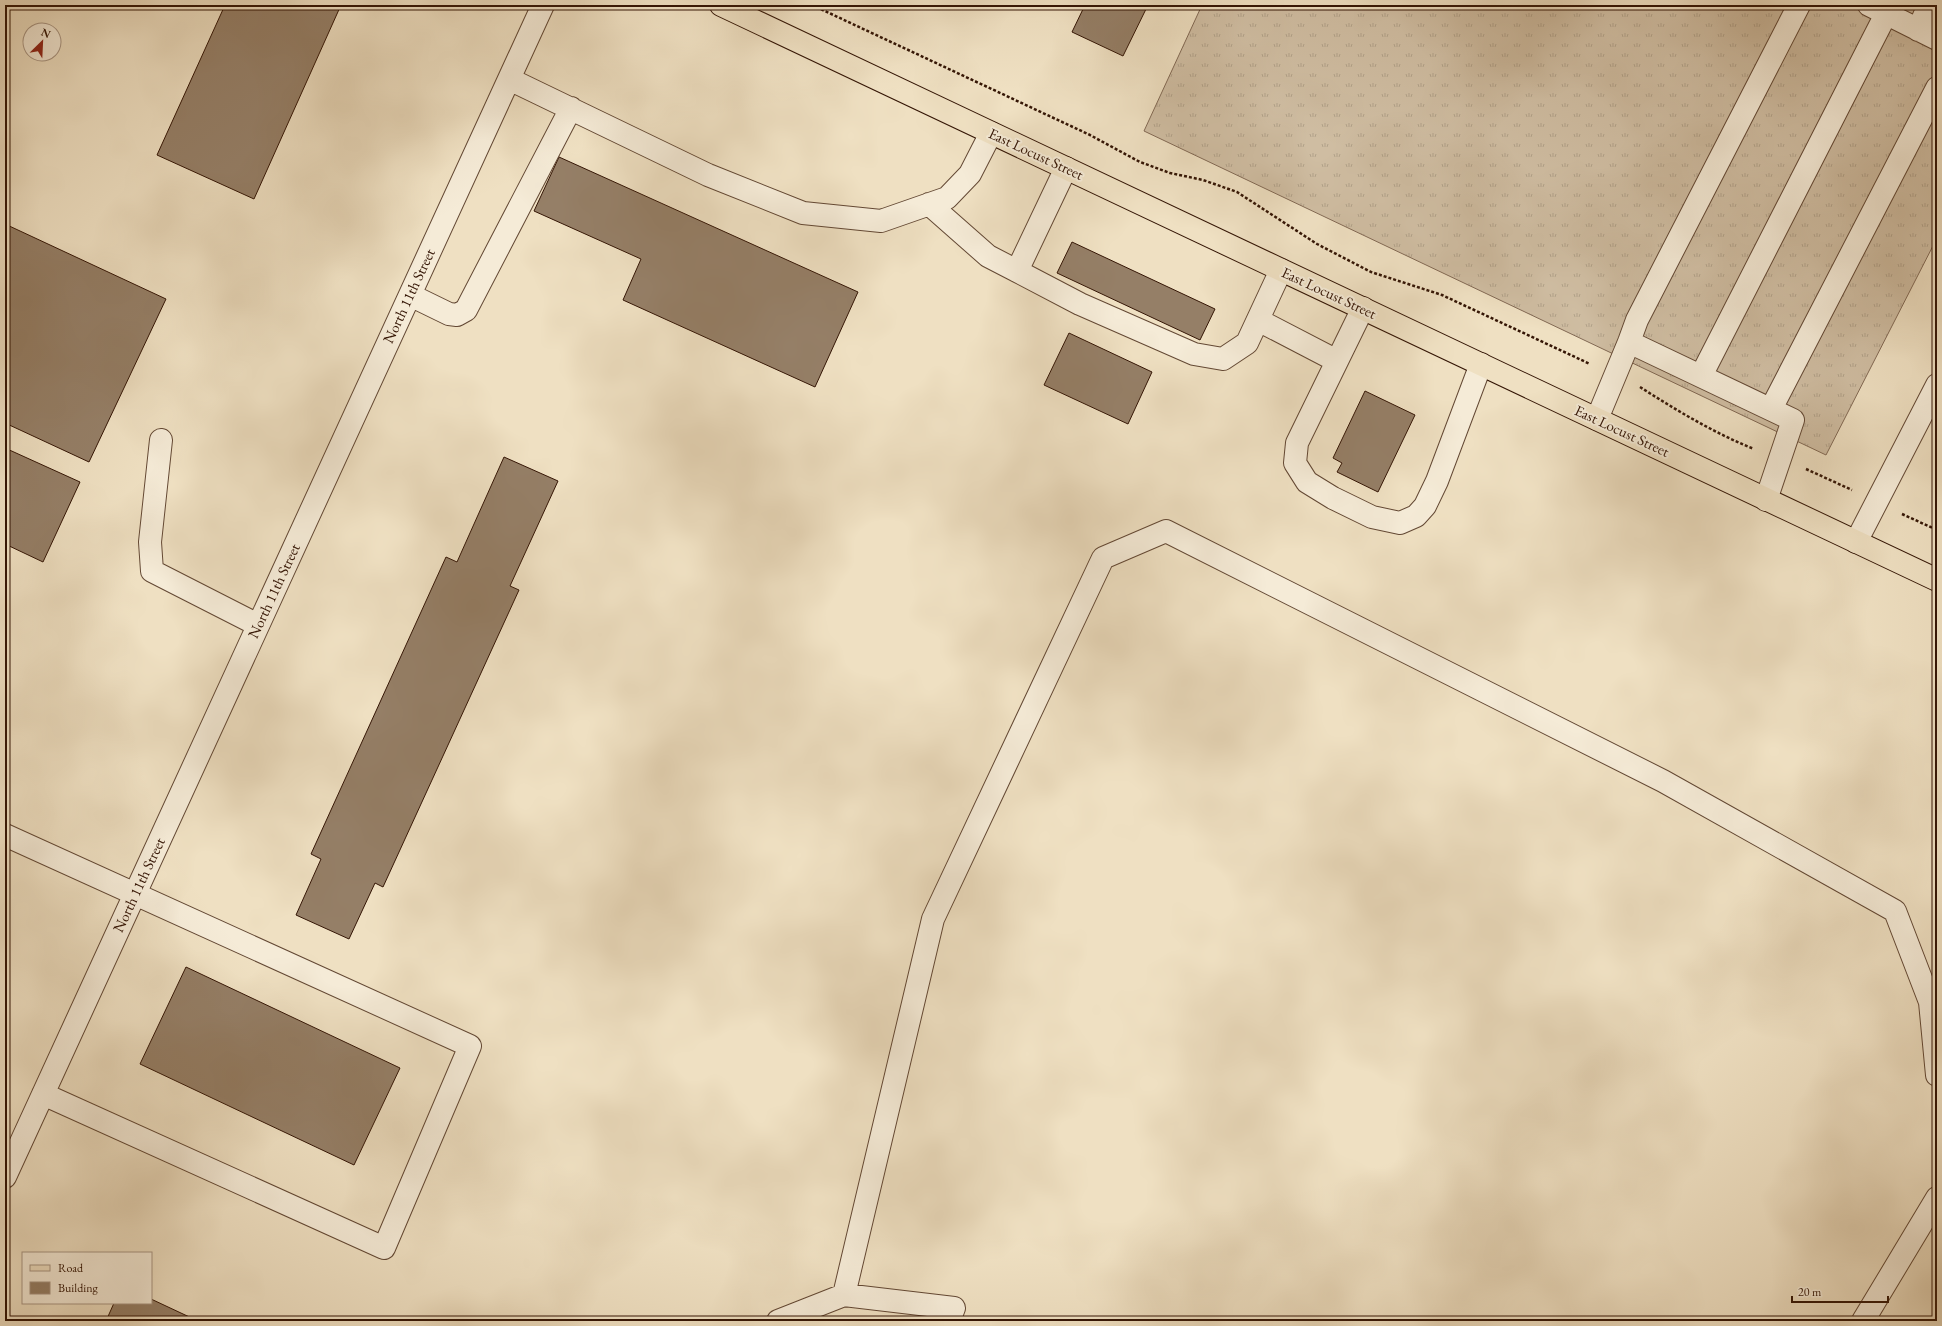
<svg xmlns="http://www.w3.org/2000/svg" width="1942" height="1326" font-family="'EB Garamond',serif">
<defs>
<pattern id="grass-tufts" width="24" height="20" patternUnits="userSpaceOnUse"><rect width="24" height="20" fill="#cfbda2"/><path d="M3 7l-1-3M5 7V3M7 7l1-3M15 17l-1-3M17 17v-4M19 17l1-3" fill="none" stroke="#b2a28a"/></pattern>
</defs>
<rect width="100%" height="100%" fill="#efe0c2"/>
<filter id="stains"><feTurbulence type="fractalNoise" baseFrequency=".005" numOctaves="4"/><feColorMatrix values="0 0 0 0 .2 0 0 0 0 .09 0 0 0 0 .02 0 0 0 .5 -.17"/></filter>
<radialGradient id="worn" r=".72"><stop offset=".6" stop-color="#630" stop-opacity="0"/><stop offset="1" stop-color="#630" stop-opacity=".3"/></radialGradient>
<path fill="url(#grass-tufts)" stroke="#826954" d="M 1202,5 L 1937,5 L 1937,238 L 1826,455 L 1144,131 Z"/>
<path fill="#957f67" stroke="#341505" d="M 225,5 L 341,5 L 254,199 L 157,155 Z
M 1085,5 L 1148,5 L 1123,56 L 1072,32 Z
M 559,157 L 858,292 L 815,387 L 623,300 L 641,259 L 534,211 Z
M 5,224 L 166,299 L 89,462 L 5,423 Z
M 1072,242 L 1215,309 L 1200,340 L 1057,273 Z
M 1069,333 L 1152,372 L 1128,424 L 1044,385 Z
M 1365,391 L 1415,415 L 1378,492 L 1337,472 L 1342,463 L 1333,458 Z
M 5,448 L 80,482 L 43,562 L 5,544 Z
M 504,457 L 558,481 L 510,586 L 519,590 L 383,887 L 375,883 L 349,939 L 296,915 L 321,859 L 311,854 L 446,557 L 457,562 Z
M 186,967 L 400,1068 L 354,1165 L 140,1064 Z
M 151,1299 L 198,1321 L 106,1321 L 114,1303 L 151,1303 Z"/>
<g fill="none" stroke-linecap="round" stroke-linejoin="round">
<g stroke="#634834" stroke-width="24">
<path id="minor" d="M 1869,5 L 1937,39
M 1918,30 L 1929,5
M 509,79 L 708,175 L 803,213 L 881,221 L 947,198 L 970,174 L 991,133
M 929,204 L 988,256 L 1017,271 L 1080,304 L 1194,354 L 1223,359 L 1247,343 L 1281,270
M 1017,271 L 1066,168
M 410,295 L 449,314 L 457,315 L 466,310 L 571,108
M 1363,308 L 1297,443 L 1295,463 L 1307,482 L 1333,498 L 1372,517 L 1400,523 L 1416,516 L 1425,506 L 1437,481 L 1481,364
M 1258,320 L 1337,361
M 1629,342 L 1793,420 L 1766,500
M 1701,376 L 1886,14
M 1771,409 L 1937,88
M 1597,419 L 1629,342 L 1637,320 L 1799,5
M 161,440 L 150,542 L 152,571 L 258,625
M 1856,542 L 1937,385
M 5,835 L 470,1046 L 384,1248 L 43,1094
M 5,1177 L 543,5
M 844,1295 L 933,919 L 1103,558 L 1166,531 L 1663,781 L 1895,911 L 1930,1002 L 1937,1075
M 778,1321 L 844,1295 L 954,1308 L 949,1321
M 1863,1321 L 1937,1198"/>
</g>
<g stroke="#341505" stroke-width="24">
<path id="major" d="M 721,5 L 1937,580"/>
</g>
<path stroke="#341505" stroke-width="2.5" stroke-dasharray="3 2" stroke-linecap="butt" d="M 812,5 L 1090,135 L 1140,162 L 1170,173 L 1203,180 L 1237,192 L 1317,244 L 1371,272 L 1442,295 L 1590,364
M 1640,387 C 1676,410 1714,433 1754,449
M 1806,469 L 1852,490
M 1902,514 L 1937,530"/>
<use href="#minor" stroke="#f5ebd7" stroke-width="22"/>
<use href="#major" stroke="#efe0c2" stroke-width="22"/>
</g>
<g text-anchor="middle" stroke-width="4" stroke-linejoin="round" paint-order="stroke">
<g font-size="15" fill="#341505" stroke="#f5ebd7">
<text transform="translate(1036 154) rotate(25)" y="5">East Locust Street</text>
<text transform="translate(1329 293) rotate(25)" y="5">East Locust Street</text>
<text transform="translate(409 296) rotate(-65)" y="5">North 11th Street</text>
<text transform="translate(1622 431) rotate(25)" y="5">East Locust Street</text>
<text transform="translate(274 591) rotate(-65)" y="5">North 11th Street</text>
<text transform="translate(139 885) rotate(-65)" y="5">North 11th Street</text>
</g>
</g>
<rect width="1942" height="1326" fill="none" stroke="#efe0c2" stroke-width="20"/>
<rect x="6" y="6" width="1930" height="1314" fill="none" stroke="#341505" stroke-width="2"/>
<rect x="10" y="10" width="1922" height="1306" fill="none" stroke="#341505"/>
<rect x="22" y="1252" width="130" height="52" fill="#f5ebd7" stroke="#a89583"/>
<rect x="30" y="1265" width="20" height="6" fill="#efe0c2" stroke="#a89583"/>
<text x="58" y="1272" font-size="12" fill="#341505">Road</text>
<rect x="30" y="1282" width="20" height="12" fill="#957f67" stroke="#a89583"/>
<text x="58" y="1292" font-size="12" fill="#341505">Building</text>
<g transform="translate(42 42) rotate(24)"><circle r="19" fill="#f5ebd7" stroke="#a89583"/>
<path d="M0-3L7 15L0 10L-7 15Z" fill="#8f2418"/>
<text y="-6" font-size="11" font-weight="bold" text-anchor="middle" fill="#341505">N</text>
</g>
<path d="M1792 1296v6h96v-6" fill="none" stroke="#341505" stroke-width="2"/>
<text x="1798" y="1296" font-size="12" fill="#341505" stroke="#f5ebd7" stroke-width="3" paint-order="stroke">20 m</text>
<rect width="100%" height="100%" filter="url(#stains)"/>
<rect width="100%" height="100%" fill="url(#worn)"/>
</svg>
